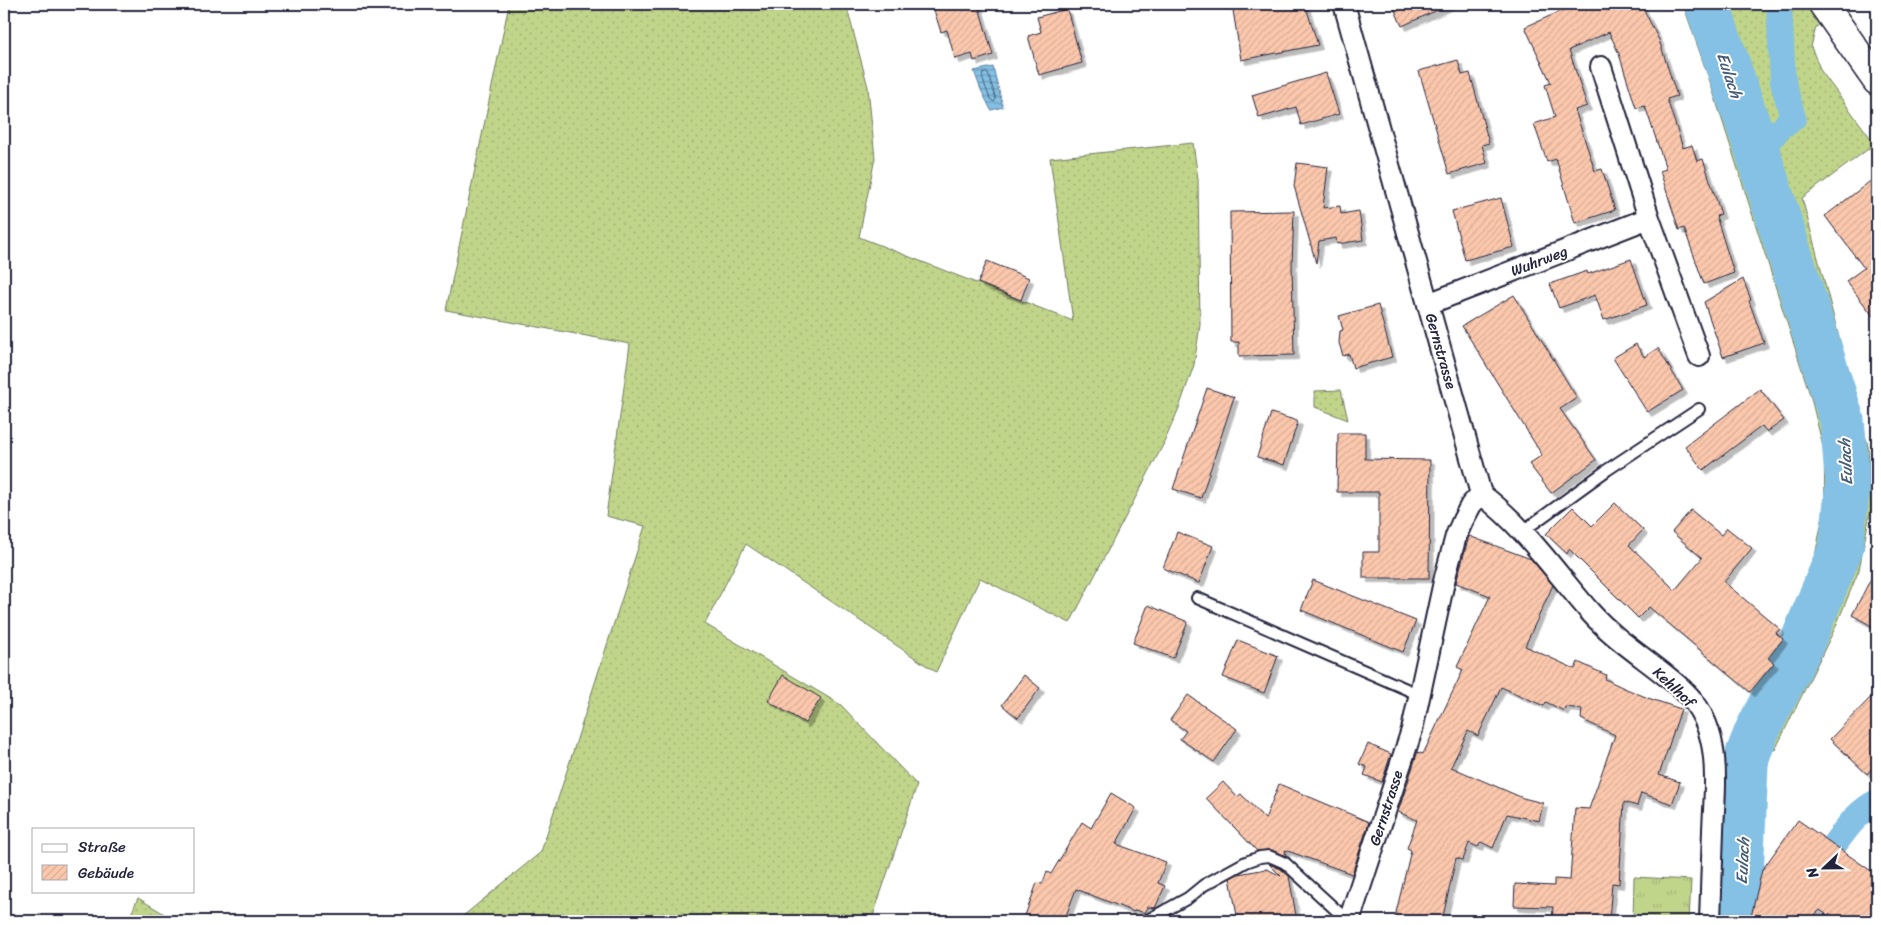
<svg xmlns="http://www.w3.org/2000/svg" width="1881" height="925" font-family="Sriracha,sans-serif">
<defs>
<pattern id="grass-dots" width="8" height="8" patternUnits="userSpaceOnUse" patternTransform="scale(1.25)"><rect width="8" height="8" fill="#c0d58a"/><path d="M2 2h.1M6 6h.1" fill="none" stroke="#a5b778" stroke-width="1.8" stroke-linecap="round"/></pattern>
<pattern id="park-tufts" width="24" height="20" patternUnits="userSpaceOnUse" patternTransform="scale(1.25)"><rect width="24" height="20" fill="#c0d58a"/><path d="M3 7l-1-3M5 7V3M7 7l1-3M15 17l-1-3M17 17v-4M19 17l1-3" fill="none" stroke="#a5b778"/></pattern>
<pattern id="water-rules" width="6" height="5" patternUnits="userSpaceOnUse" patternTransform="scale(1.25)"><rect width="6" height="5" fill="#84c1e4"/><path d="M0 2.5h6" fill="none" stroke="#6c9cba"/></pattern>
<pattern id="building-hatch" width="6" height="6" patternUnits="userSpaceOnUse" patternTransform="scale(1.25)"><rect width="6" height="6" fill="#fcc8ad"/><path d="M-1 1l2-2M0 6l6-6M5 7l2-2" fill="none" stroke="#d8ac96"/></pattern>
<filter id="shadow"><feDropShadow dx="4.5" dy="4.5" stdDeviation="0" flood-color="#0004"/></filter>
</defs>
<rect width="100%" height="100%" fill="#fff"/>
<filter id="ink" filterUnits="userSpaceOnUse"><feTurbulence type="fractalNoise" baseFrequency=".02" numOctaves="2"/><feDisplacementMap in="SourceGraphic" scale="10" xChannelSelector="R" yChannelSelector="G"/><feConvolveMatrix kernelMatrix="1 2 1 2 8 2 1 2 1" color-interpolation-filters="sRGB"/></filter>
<g filter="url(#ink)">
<path fill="url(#grass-dots)" stroke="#717c62" d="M 509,4 L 846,4 L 868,87 L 875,158 L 859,237 L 1073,321 L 1050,158 L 1193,143 L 1198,179 L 1200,325 L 1194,365 L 1179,408 L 1163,445 L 1070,623 L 980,578 L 936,672 L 746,544 L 705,624 L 841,705 L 917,785 L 872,919 L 877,921 L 457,921 L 541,852 L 645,526 L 606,516 L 630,344 L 446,310 Z
M 1683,4 L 1823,4 L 1830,16 L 1816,27 L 1811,47 L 1821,71 L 1875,144 L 1802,198 L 1868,446 L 1871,508 L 1859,570 L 1836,626 L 1775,750 L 1762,748 L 1753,921 L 1727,921 L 1739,741 L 1786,640 L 1814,561 L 1825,505 L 1824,451 L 1811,398 L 1710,82 Z
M 1341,390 L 1348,420 L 1315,407 L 1315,391 Z
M 138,898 L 176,921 L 128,921 Z"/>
<path fill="url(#park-tufts)" stroke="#717c62" d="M 1634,877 L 1691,880 L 1689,921 L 1633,921 Z"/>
<path fill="url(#water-rules)" stroke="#5d81a0" d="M 993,67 L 1003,107 L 991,110 L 981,90 L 974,71 Z"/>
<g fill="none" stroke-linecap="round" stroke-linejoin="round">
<path stroke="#49627f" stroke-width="1" d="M 988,73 L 996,99 L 994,102 L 990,99 L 982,77 L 983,74 Z"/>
<path stroke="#84c1e4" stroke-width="26" d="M 1779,4 L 1783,82 L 1793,118 L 1787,123
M 1757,150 L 1776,132
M 1834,845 C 1846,829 1858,811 1877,802"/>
<path stroke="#84c1e4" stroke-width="45" d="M 1707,4 L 1757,150 L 1842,420 L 1848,484 L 1841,548 L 1801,645 L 1757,731 L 1748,754 L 1746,765 L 1739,921"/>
</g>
<path fill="url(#building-hatch)" stroke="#22223b" filter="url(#shadow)" d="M 932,4 L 978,4 L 993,55 L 974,61 L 972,54 L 955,59 L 947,30 L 941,32 Z
M 1232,4 L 1305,4 L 1318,45 L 1241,60 Z
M 1392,4 L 1451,4 L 1402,26 Z
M 1577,4 L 1641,4 L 1659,40 L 1677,96 L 1667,99 L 1683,148 L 1692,145 L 1697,161 L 1703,159 L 1721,214 L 1716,216 L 1734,273 L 1704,284 L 1684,228 L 1679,230 L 1660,171 L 1666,169 L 1645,106 L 1636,108 L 1619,54 L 1609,32 L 1569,50 L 1587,106 L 1575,110 L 1595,171 L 1602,169 L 1615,210 L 1575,223 L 1556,159 L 1547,162 L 1534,124 L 1555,117 L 1545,85 L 1551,83 L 1525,27 Z
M 1067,9 L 1082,63 L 1039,75 L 1028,36 L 1041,32 L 1037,17 Z
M 1458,60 L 1462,75 L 1470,73 L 1489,143 L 1482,145 L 1487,163 L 1449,174 L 1419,71 Z
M 1326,73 L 1339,114 L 1301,125 L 1296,107 L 1259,118 L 1252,95 Z
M 1297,163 L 1328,167 L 1323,208 L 1340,206 L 1341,214 L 1359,211 L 1363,240 L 1337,244 L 1336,238 L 1319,241 L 1316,263 L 1294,186 Z
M 1877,176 L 1877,321 L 1846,281 L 1864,268 L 1825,216 Z
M 1501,198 L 1514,247 L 1465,260 L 1452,211 Z
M 1294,211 L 1292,265 L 1294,355 L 1239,356 L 1239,342 L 1231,342 L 1230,212 Z
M 1631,259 L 1647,305 L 1604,320 L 1595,295 L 1559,308 L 1550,284 L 1587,271 L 1588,274 Z
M 987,261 L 1029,278 L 1021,300 L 978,283 Z
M 1743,279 L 1751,300 L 1749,301 L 1764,343 L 1723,357 L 1704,302 Z
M 1514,295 L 1577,398 L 1560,409 L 1596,460 L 1551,493 L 1529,464 L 1542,455 L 1462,326 Z
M 1378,305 L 1392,357 L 1353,368 L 1349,354 L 1343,356 L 1339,343 L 1340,331 L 1343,330 L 1339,316 Z
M 1636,344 L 1644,357 L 1658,348 L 1683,390 L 1647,412 L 1613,358 Z
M 1207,388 L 1234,397 L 1201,498 L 1173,489 Z
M 1760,389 L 1784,420 L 1767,432 L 1762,426 L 1703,470 L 1685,446 Z
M 1271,413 L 1298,421 L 1284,465 L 1257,457 Z
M 1338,433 L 1365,433 L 1365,459 L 1430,460 L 1429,578 L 1363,578 L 1363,552 L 1379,552 L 1379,492 L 1337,492 Z
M 1615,503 L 1643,530 L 1629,545 L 1675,590 L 1702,558 L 1672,532 L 1691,510 L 1721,535 L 1727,528 L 1752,548 L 1724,582 L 1780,629 L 1776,633 L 1783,639 L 1768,658 L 1774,663 L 1750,692 L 1649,607 L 1638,618 L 1569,549 L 1567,554 L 1546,534 L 1573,507 L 1592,526 Z
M 1177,532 L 1213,546 L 1199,583 L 1163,568 Z
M 1469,536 L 1531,559 L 1553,585 L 1525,646 L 1575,669 L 1578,662 L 1606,675 L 1605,679 L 1624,688 L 1648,698 L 1681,709 L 1659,775 L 1680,782 L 1672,804 L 1641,793 L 1637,806 L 1624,802 L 1619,884 L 1612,883 L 1609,921 L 1552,921 L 1553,907 L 1514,906 L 1515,884 L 1554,886 L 1554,879 L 1570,880 L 1575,808 L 1589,809 L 1615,735 L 1581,719 L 1582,709 L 1565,707 L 1564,711 L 1546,702 L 1544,706 L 1501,687 L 1478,736 L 1468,731 L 1451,767 L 1523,798 L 1543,803 L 1539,821 L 1507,814 L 1493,848 L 1481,842 L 1478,847 L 1469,843 L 1463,860 L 1456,858 L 1442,921 L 1394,921 L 1411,850 L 1407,848 L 1417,820 L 1398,812 L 1417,754 L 1417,752 L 1423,754 L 1463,670 L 1457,667 L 1490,596 L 1456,583 Z
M 1877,567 L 1877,629 L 1852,615 Z
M 1313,580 L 1416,621 L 1403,652 L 1301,610 Z
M 1148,605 L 1188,622 L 1173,658 L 1133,643 Z
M 1238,640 L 1278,656 L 1264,693 L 1223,677 Z
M 783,675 L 821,698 L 805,723 L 768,701 Z
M 1024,675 L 1040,688 L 1018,718 L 1002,705 Z
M 1877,691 L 1877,763 L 1867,774 L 1830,739 Z
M 1188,695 L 1237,729 L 1214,762 L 1180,739 L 1186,731 L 1170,720 Z
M 1368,744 L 1391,754 L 1382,782 L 1364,775 L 1367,767 L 1359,764 Z
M 1223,782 L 1237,797 L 1241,794 L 1265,819 L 1279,784 L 1369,822 L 1352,874 L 1285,850 L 1286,856 L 1271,850 L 1257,851 L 1206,798 Z
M 1111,793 L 1136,808 L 1116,844 L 1166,862 L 1158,883 L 1165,886 L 1155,908 L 1148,907 L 1145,913 L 1135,910 L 1134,912 L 1076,889 L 1064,921 L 1023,921 L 1037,883 L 1042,884 L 1047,872 L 1051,874 L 1082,822 L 1091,828 Z
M 1798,820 L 1877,875 L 1877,921 L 1836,921 L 1820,910 L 1808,921 L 1750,921 L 1762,870 Z
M 1269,864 L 1281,869 L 1289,876 L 1297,921 L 1238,921 L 1230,878 L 1238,874 L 1267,869 L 1281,876 Z"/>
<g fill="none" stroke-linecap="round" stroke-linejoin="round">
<g stroke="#22223b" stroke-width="14">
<path id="lane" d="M 1523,531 L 1607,470 L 1699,409
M 1197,598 L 1420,695
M 1146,921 L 1188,898 L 1204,885 L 1246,862 L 1260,857 L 1269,856 L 1285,863 L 1348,921"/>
</g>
<g stroke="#22223b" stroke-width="24">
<path id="street" d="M 1344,4 L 1481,494
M 1601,67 L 1649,218
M 1428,304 L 1649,218 L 1699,356
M 1481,494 C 1526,528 1555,572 1591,613 C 1619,644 1655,664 1684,691 C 1723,728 1715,782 1713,830 C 1712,861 1711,891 1710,921
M 1349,921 L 1412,730 L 1445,577 L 1456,536 L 1463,520 L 1471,505 L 1481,494"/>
</g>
<g stroke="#22223b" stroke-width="31">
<path id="secondary" d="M 1823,4 L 1877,81"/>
</g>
<use href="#lane" stroke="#fff" stroke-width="10"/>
<use href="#street" stroke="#fff" stroke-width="20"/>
<use href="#secondary" stroke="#fff" stroke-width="28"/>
</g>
</g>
<g text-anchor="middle" stroke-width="4" stroke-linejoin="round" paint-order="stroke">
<g font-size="15" fill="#22223b" stroke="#fff">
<text transform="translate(1539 261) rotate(-21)" y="5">Wuhrweg</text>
<text transform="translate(1441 351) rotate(74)" y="5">Gernstrasse</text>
<text transform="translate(1674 687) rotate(43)" y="5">Kehlhof</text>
<text transform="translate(1386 808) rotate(-72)" y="5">Gernstrasse</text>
</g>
<g font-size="16" font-style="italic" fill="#445a76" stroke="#fff">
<text transform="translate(1730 75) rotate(72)" y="6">Eulach</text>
<text transform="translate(1845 462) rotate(-93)" y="6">Eulach</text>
<text transform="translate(1742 861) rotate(-87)" y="6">Eulach</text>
</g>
</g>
<rect width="1881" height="925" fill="none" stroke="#fff" stroke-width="20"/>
<rect x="10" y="10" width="1861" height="905" fill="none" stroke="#22223b" stroke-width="2" filter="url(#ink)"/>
<rect x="32" y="828" width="162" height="65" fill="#ffffff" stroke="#a7a7b1"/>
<rect x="42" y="844" width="25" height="8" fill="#ffffff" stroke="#a7a7b1"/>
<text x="78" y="852" font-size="15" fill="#22223b">Straße</text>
<rect x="42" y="865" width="25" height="15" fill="url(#building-hatch)" stroke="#a7a7b1"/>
<text x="78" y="878" font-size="15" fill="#22223b">Gebäude</text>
<g transform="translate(1824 868) rotate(248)" stroke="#ffffff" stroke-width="4" paint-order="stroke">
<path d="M0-4L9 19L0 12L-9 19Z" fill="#22223b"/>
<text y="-8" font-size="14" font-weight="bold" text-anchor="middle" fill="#22223b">N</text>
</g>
</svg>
